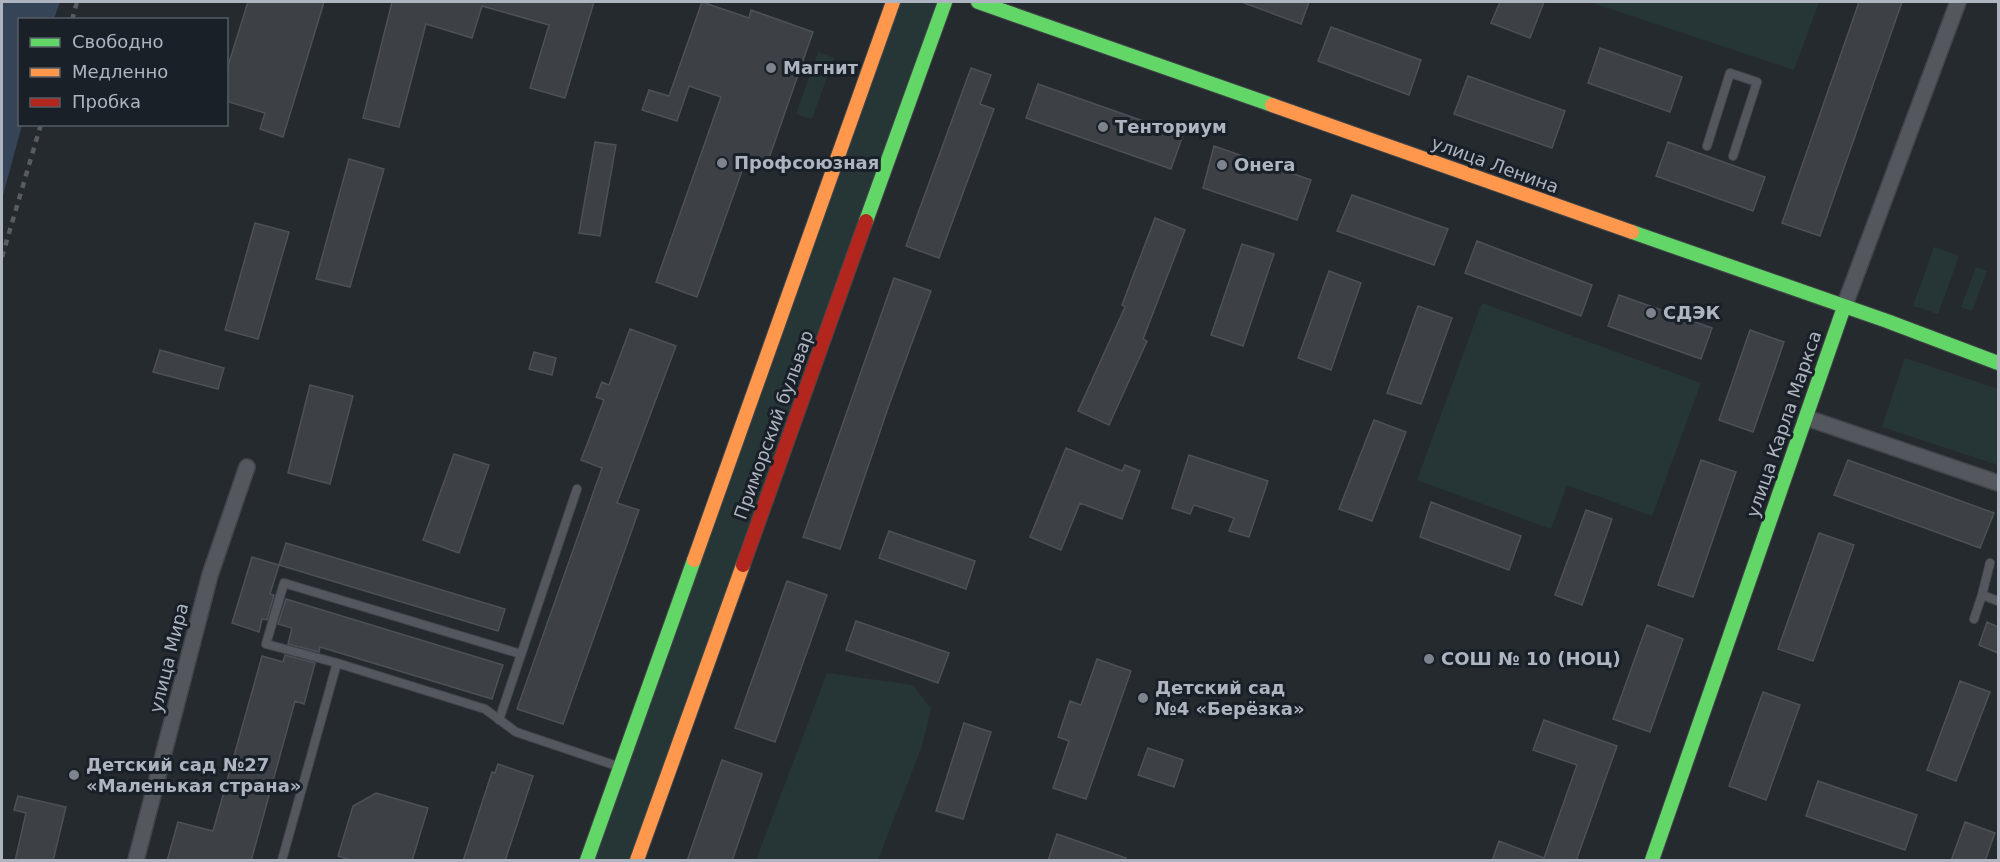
<svg xmlns="http://www.w3.org/2000/svg" width="2000" height="862" font-family="'DejaVu Sans',sans-serif">
<rect width="100%" height="100%" fill="#252a2f"/>
<path fill="#263637" d="M 893,2 L 945,2 L 637,860 L 587,860 Z
M 1590,2 L 1819,2 L 1794,70 Z
M 818,52 L 834,58 L 812,119 L 796,114 Z
M 1934,247 L 1959,256 L 1938,314 L 1913,306 Z
M 1976,267 L 1987,271 L 1972,311 L 1961,307 Z
M 1482,303 L 1701,383 L 1652,516 L 1567,485 L 1551,529 L 1417,480 Z
M 1905,358 L 1998,389 L 1998,465 L 1882,427 Z
M 827,673 L 913,685 L 931,709 L 922,746 L 878,860 L 756,860 Z"/>
<path fill="#354457" d="M 2,2 L 60,2 L 54,19 L 20,20 L 20,124 L 22,125 L 2,199 Z"/>
<path fill="#3d4146" stroke="#4c5157" stroke-width="1.5" d="M 248,2 L 324,2 L 283,137 L 260,129 L 265,113 L 226,101 L 226,72 Z
M 392,2 L 594,2 L 565,98 L 530,88 L 549,25 L 482,6 L 472,38 L 426,24 L 399,127 L 363,118 Z
M 702,2 L 749,18 L 751,10 L 813,32 L 767,164 L 747,157 L 697,297 L 656,282 L 721,97 L 689,86 L 677,121 L 642,110 L 649,90 L 669,96 Z
M 1245,2 L 1309,2 L 1301,24 L 1244,3 Z
M 1500,2 L 1544,2 L 1530,38 L 1491,23 Z
M 1859,2 L 1902,2 L 1820,236 L 1782,223 Z
M 1331,27 L 1421,60 L 1409,95 L 1318,61 Z
M 1600,48 L 1682,77 L 1670,112 L 1588,83 Z
M 971,68 L 991,75 L 980,104 L 994,109 L 939,258 L 906,246 Z
M 1468,76 L 1565,111 L 1552,148 L 1454,114 Z
M 1038,84 L 1183,135 L 1171,169 L 1026,118 Z
M 595,142 L 616,145 L 600,236 L 579,233 Z
M 1668,142 L 1765,177 L 1753,211 L 1656,176 Z
M 1214,146 L 1311,180 L 1297,220 L 1203,188 Z
M 349,159 L 384,169 L 350,287 L 316,279 Z
M 1352,195 L 1448,229 L 1434,265 L 1337,231 Z
M 1155,218 L 1185,230 L 1143,339 L 1147,341 L 1109,425 L 1078,411 L 1125,307 L 1122,305 Z
M 255,223 L 289,232 L 258,339 L 225,330 Z
M 1477,241 L 1592,285 L 1581,316 L 1465,273 Z
M 1242,244 L 1274,254 L 1243,346 L 1211,335 Z
M 1329,271 L 1361,283 L 1331,370 L 1298,358 Z
M 894,278 L 931,291 L 889,405 L 840,549 L 803,537 Z
M 1619,295 L 1712,328 L 1701,359 L 1608,326 Z
M 1418,306 L 1452,318 L 1421,404 L 1387,393 Z
M 630,329 L 676,346 L 617,503 L 639,510 L 563,724 L 517,709 L 602,468 L 581,460 L 604,400 L 596,397 L 602,382 L 609,385 Z
M 1750,330 L 1784,342 L 1753,432 L 1719,420 Z
M 160,350 L 224,368 L 218,389 L 153,372 Z
M 534,352 L 556,358 L 552,375 L 529,369 Z
M 310,385 L 353,396 L 330,484 L 288,473 Z
M 1374,420 L 1406,432 L 1372,521 L 1339,509 Z
M 1066,448 L 1122,471 L 1125,465 L 1140,471 L 1122,519 L 1080,503 L 1061,550 L 1030,537 Z
M 454,454 L 489,465 L 459,553 L 423,540 Z
M 1189,455 L 1268,481 L 1249,537 L 1229,531 L 1234,518 L 1194,505 L 1190,514 L 1172,508 Z
M 1701,460 L 1736,472 L 1693,597 L 1658,585 Z
M 1848,460 L 1994,513 L 1980,548 L 1834,495 Z
M 1431,502 L 1521,536 L 1509,570 L 1420,537 Z
M 1586,510 L 1612,519 L 1582,605 L 1555,595 Z
M 889,531 L 975,561 L 966,589 L 879,558 Z
M 1819,533 L 1854,545 L 1813,661 L 1778,649 Z
M 286,543 L 505,609 L 498,631 L 279,565 Z
M 252,557 L 279,565 L 270,594 L 274,595 L 267,620 L 262,619 L 259,632 L 232,623 Z
M 787,581 L 827,595 L 775,742 L 735,728 Z
M 286,599 L 503,665 L 492,699 L 320,647 L 319,652 L 288,644 L 292,628 L 278,624 Z
M 856,621 L 949,653 L 938,683 L 846,650 Z
M 1987,622 L 1998,627 L 1998,653 L 1979,645 Z
M 1647,625 L 1683,639 L 1650,732 L 1613,719 Z
M 285,655 L 315,663 L 304,704 L 295,701 L 251,861 L 167,861 L 178,822 L 213,831 L 262,656 L 283,662 Z
M 1097,659 L 1131,671 L 1086,799 L 1053,788 L 1069,741 L 1058,737 L 1070,701 L 1081,705 Z
M 1960,681 L 1990,692 L 1956,781 L 1927,770 Z
M 1763,692 L 1800,705 L 1766,800 L 1729,786 Z
M 1544,720 L 1617,746 L 1576,861 L 1492,861 L 1499,841 L 1544,858 L 1577,765 L 1533,750 Z
M 964,723 L 991,732 L 963,819 L 936,811 Z
M 1148,748 L 1183,760 L 1174,787 L 1138,775 Z
M 722,760 L 762,774 L 732,861 L 687,861 Z
M 498,764 L 533,776 L 505,861 L 463,861 L 492,772 L 495,773 Z
M 1818,781 L 1917,815 L 1905,850 L 1806,816 Z
M 376,793 L 428,808 L 412,861 L 353,861 L 338,856 L 353,806 Z
M 18,796 L 66,807 L 53,861 L 15,861 L 26,813 L 14,810 Z
M 1965,822 L 1995,833 L 1985,861 L 1951,861 Z
M 1057,834 L 1126,858 L 1125,861 L 1048,861 Z"/>
<g fill="none" stroke-linecap="round" stroke-linejoin="round">
<g stroke="#42464a" stroke-width="10">
<path id="lane" d="M 1707,146 L 1730,73 L 1757,82 L 1733,156
M 1990,563 L 1982,595 L 1998,601
M 1974,619 L 1982,595
M 337,663 L 266,644 L 284,583 L 521,654
M 499,720 L 577,489
M 282,860 L 337,663 L 485,709 L 516,732 L 620,767"/>
</g>
<g stroke="#42464a" stroke-width="18">
<path id="street" d="M 1844,307 L 1958,2
M 1807,418 L 1998,483
M 136,860 L 210,575 L 247,467"/>
</g>
<g stroke="#42464a" stroke-width="16">
<path id="fast" d="M 978,2 L 1272,105
M 866,221 L 945,2
M 1632,232 L 1887,321 L 1998,363
M 587,860 L 694,560
M 1652,860 L 1844,307"/>
</g>
<g stroke="#42464a" stroke-width="16">
<path id="slow" d="M 1272,105 L 1632,232
M 694,560 L 893,2
M 637,860 L 743,565"/>
</g>
<g stroke="#42464a" stroke-width="16">
<path id="jam" d="M 743,565 L 866,221"/>
</g>
<use href="#lane" stroke="#54585e" stroke-width="8"/>
<use href="#street" stroke="#54585e" stroke-width="15"/>
<use href="#fast" stroke="#63d668" stroke-width="14"/>
<use href="#slow" stroke="#ff974d" stroke-width="14"/>
<use href="#jam" stroke="#b3261e" stroke-width="14"/>
<path stroke="#585c61" stroke-width="4.5" stroke-dasharray="6 6" stroke-linecap="butt" d="M 72,20 L 77,2
M 2,257 L 41,124"/>
</g>
<g fill="#7e848e" stroke="#192028" stroke-width="2">
<circle cx="771" cy="68" r="6"/>
<circle cx="1103" cy="127" r="6"/>
<circle cx="722" cy="163" r="6"/>
<circle cx="1222" cy="165" r="6"/>
<circle cx="1651" cy="313" r="6"/>
<circle cx="1429" cy="659" r="6"/>
<circle cx="1143" cy="698" r="6"/>
<circle cx="74" cy="775" r="6"/>
</g>
<g text-anchor="middle" stroke-width="6" stroke-linejoin="round" paint-order="stroke">
<g font-size="18" font-weight="bold" fill="#aeb5c1" stroke="#192028" text-anchor="start">
<text x="783" y="74">Магнит</text>
<text x="1115" y="133">Тенториум</text>
<text x="734" y="169">Профсоюзная</text>
<text x="1234" y="171">Онега</text>
<text x="1663" y="319">СДЭК</text>
<text x="1441" y="665">СОШ № 10 (НОЦ)</text>
<text x="1155" y="694">Детский сад<tspan x="1155" dy="21">№4 «Берёзка»</tspan></text>
<text x="86" y="771">Детский сад №27<tspan x="86" dy="21">«Маленькая страна»</tspan></text>
</g>
<g font-size="18" fill="#aeb5c1" stroke="#192028">
<text transform="translate(1495 165) rotate(20)" y="6">улица Ленина</text>
<text transform="translate(1784 424) rotate(-71)" y="6">улица Карла Маркса</text>
<text transform="translate(774 425) rotate(-70)" y="6">Приморский бульвар</text>
<text transform="translate(169 658) rotate(-76)" y="6">улица Мира</text>
</g>
</g>
<rect width="2000" height="862" fill="none" stroke="#aeb5c1" stroke-width="6"/>
<rect x="18" y="18" width="210" height="108" fill="#192028" stroke="#555c65" stroke-width="1.5"/>
<rect x="30" y="38" width="30" height="9" fill="#63d668" stroke="#555c65" stroke-width="1.5"/>
<text x="72" y="48" font-size="18" fill="#aeb5c1">Свободно</text>
<rect x="30" y="68" width="30" height="9" fill="#ff974d" stroke="#555c65" stroke-width="1.5"/>
<text x="72" y="78" font-size="18" fill="#aeb5c1">Медленно</text>
<rect x="30" y="98" width="30" height="9" fill="#b3261e" stroke="#555c65" stroke-width="1.5"/>
<text x="72" y="108" font-size="18" fill="#aeb5c1">Пробка</text>
</svg>
